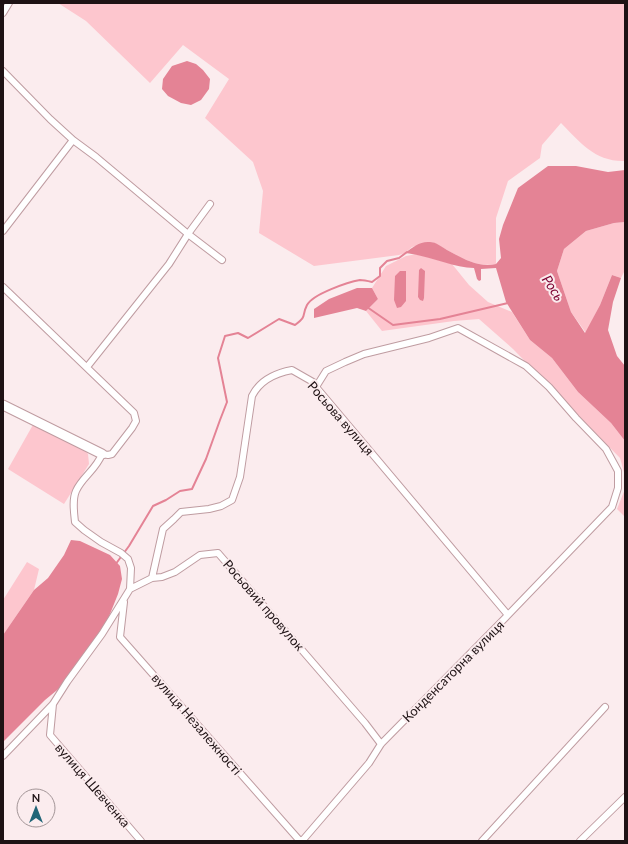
<svg xmlns="http://www.w3.org/2000/svg" width="628" height="844" font-family="Lato,sans-serif">
<rect width="100%" height="100%" fill="#fbecee"/>
<path fill="#fdc6ce" d="M 58,3 L 625,3 L 625,161 C 595,162 580,142 561,123 L 542,145 L 540,158 L 508,181 L 496,218 L 496,264 C 472,269 452,251 432,242 L 412,247 L 405,253 L 399,255 L 314,266 L 259,233 L 263,191 L 253,162 L 205,118 L 229,79 L 183,45 L 150,83 L 86,21 Z
M 625,222 L 625,270 L 621,278 L 612,275 L 600,305 L 586,333 L 571,312 L 557,271 L 564,249 L 586,231 L 614,223 Z
M 417,254 L 452,264 L 469,285 L 488,302 L 512,312 L 530,340 L 552,358 L 578,392 L 611,423 L 625,441 L 625,476 L 620,458 L 513,349 L 479,319 L 454,321 L 382,331 L 366,311 L 378,299 L 372,288 L 386,266 L 406,256 Z
M 34,423 L 83,448 L 88,454 L 89,464 L 64,504 L 8,469 Z
M 625,489 L 625,517 L 617,509 Z
M 27,562 L 39,569 L 34,590 L 3,635 L 3,600 Z"/>
<path fill="#e48395" d="M 187,61 L 196,64 L 203,70 L 210,79 L 209,89 L 201,100 L 191,105 L 181,103 L 168,96 L 162,89 L 163,79 L 172,66 Z
M 548,166 L 576,166 L 608,172 L 625,170 L 625,222 L 614,223 L 586,231 L 564,249 L 557,271 L 571,312 L 585,333 L 600,305 L 612,275 L 621,278 L 613,302 L 608,330 L 617,356 L 625,366 L 625,441 L 611,423 L 578,392 L 552,358 L 530,340 L 506,302 L 496,268 L 481,269 L 481,280 L 479,281 L 477,279 L 474,268 C 453,268 428,255 405,253 C 413,247 420,241 430,242 C 436,242 442,247 447,250 C 462,258 478,268 496,264 L 501,258 L 499,239 L 503,225 L 518,188 Z
M 421,268 L 425,271 L 424,298 L 423,301 L 420,300 L 418,297 L 419,270 Z
M 400,271 L 406,271 L 406,301 L 401,307 L 397,308 L 394,300 L 395,276 Z
M 357,288 L 372,288 L 378,299 L 366,311 L 357,308 L 314,318 L 314,309 L 329,299 Z
M 71,540 L 80,541 L 110,555 L 120,566 L 122,579 L 118,594 L 102,634 L 67,682 L 45,700 L 3,742 L 3,635 L 34,590 L 48,578 L 64,555 Z"/>
<g fill="none" stroke-linecap="round" stroke-linejoin="round">
<path stroke="#e48395" stroke-width="2" d="M 367,307 L 393,325 L 440,319 L 508,303
M 115,565 L 129,546 L 153,506 L 166,500 L 180,491 L 192,489 L 206,459 L 220,420 L 227,402 L 218,358 L 225,336 L 238,333 L 248,338 L 279,319 L 295,325 C 308,315 301,317 307,305 C 313,294 348,282 360,280 C 364,280 368,281 372,282 L 380,276 L 380,268 L 387,261 L 399,258 L 407,252"/>
<g stroke="#bf9ca1" stroke-width="8">
<path id="street" d="M 3,13 L 9,3
M 3,71 L 50,119 L 73,140 L 96,157 L 188,234 L 222,260
M 3,231 L 73,140
M 3,287 L 134,413 L 136,421 L 132,428 L 112,454 L 108,455 L 102,454 C 96,470 82,477 76,491 C 72,500 74,512 75,522 L 84,530 L 101,542 L 121,553 L 128,559 L 131,568 L 130,589 L 102,634 L 67,682 L 53,704 L 3,756
M 87,367 L 169,264 L 188,234 L 210,204
M 152,578 L 163,529 L 174,519 L 181,512 L 209,509 L 221,506 L 232,500 L 240,477 L 252,396 C 260,380 276,373 292,370 L 313,382 L 316,387 L 508,615
M 130,589 L 152,578 L 162,577 L 175,572 L 200,555 L 218,553 L 365,723 L 381,744
M 124,602 L 120,637 L 300,841
M 53,704 L 50,735 L 141,841
M 302,841 L 369,763 L 381,744 L 508,615 L 612,507 L 618,488 L 618,471 L 606,449 L 576,418 L 549,387 L 526,366 L 458,328 L 429,338 L 364,354 L 345,362 L 326,371 L 316,387
M 482,841 L 605,707
M 580,841 L 625,797"/>
</g>
<g stroke="#bf9ca1" stroke-width="11">
<path id="secondary" d="M 3,405 L 102,454"/>
</g>
<use href="#street" stroke="#fff" stroke-width="6"/>
<use href="#secondary" stroke="#fff" stroke-width="9"/>
</g>
<g text-anchor="middle" stroke-width="4" stroke-linejoin="round" paint-order="stroke">
<g font-size="13" fill="#1e1214" stroke="#fbecee">
<text transform="translate(341 418) rotate(49)" y="5">Росьова вулиця</text>
<text transform="translate(264 605) rotate(49)" y="5">Росьовий провулок</text>
<text transform="translate(453 671) rotate(-45)" y="5">Конденсаторна вулиця</text>
<text transform="translate(197 724) rotate(49)" y="5">вулиця Незалежності</text>
<text transform="translate(93 785) rotate(49)" y="5">вулиця Шевченка</text>
</g>
<g font-size="14" font-style="italic" fill="#7d0131" stroke="#fbecee">
<text transform="translate(553 288) rotate(57)" y="5">Рось</text>
</g>
</g>
<rect width="628" height="844" fill="none" stroke="#1e1214" stroke-width="8"/>
<g transform="translate(36 808)"><circle r="19" fill="#fbecee" stroke="#a39597"/>
<path d="M0-3L7 15L0 10L-7 15Z" fill="#216577"/>
<text y="-6" font-size="11" font-weight="bold" text-anchor="middle" fill="#1e1214">N</text>
</g>
</svg>
